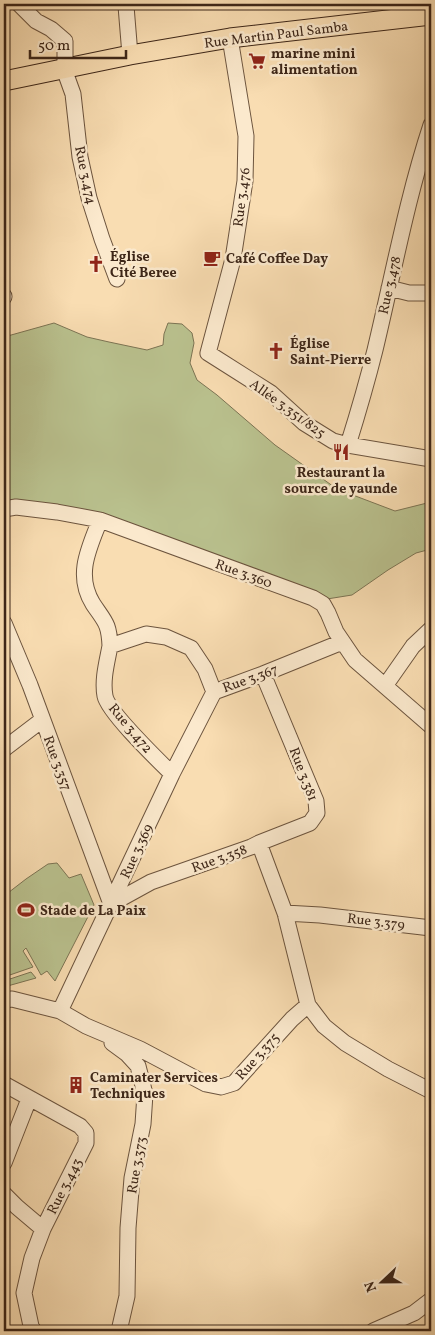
<svg xmlns="http://www.w3.org/2000/svg" width="435" height="1335" font-family="Vollkorn,serif">
<rect width="100%" height="100%" fill="#f9ddb2"/>
<filter id="stains"><feTurbulence type="fractalNoise" baseFrequency=".004" numOctaves="4"/><feColorMatrix values="0 0 0 0 .2 0 0 0 0 .09 0 0 0 0 .02 0 0 0 .5 -.17"/></filter>
<radialGradient id="worn" r=".72"><stop offset=".6" stop-color="#630" stop-opacity="0"/><stop offset="1" stop-color="#630" stop-opacity=".3"/></radialGradient>
<path fill="#bac28f" stroke="#7c7454" d="M 54,323 L 87,337 L 109,342 L 147,350 L 163,345 L 164,334 L 168,323 L 182,324 L 192,333 L 194,343 L 190,363 L 197,380 L 217,395 L 275,445 L 337,489 L 395,511 L 431,502 L 431,549 L 416,553 L 388,570 L 352,595 L 327,599 L 84,511 L 4,501 L 4,337 Z
M 57,863 L 69,878 L 81,874 L 94,905 L 55,981 L 47,971 L 41,975 L 26,948 L 23,951 L 33,967 L 4,977 L 4,896 L 26,879 L 48,864 Z
M 31,972 L 36,978 L 4,987 L 4,981 Z"/>
<g fill="none" stroke-linecap="round" stroke-linejoin="round">
<g stroke="#6c543e" stroke-width="17">
<path id="minor" d="M 19,4 L 36,21 L 51,29 L 65,41 L 65,68
M 125,4 L 126,6 L 130,55
M 230,38 L 246,136 L 245,181 L 233,259 L 208,353 L 271,393 L 304,423 L 333,441 L 348,445 L 431,459
M 64,69 L 73,94 L 80,157 L 89,198 L 102,239 L 117,279
M 389,288 L 409,293 L 431,293
M 4,296 L 4,297
M 348,445 C 358,413 367,382 375,350 C 393,275 407,198 431,125
M 4,509 L 16,507 L 57,512 L 100,520 L 313,598 L 323,604 L 328,613 L 336,632 L 355,660 L 431,726
M 100,520 C 89,548 75,575 93,604 C 105,622 109,623 110,646 L 146,634 L 166,637 L 191,648 L 205,669 L 214,692 L 263,674 L 342,642
M 4,623 L 30,685 L 111,904 L 151,882 L 251,847 L 259,843 L 285,913 L 308,1005
M 110,646 C 107,662 102,680 105,696 C 108,712 159,761 172,774
M 385,686 L 413,646 L 431,629
M 4,749 L 42,720
M 259,843 L 310,823 L 317,813 L 316,801 L 263,674
M 285,913 L 320,915 L 431,928
M 4,1000 L 12,999 L 60,1011 L 86,1026 L 140,1049 L 206,1084 L 221,1087 L 234,1083 L 292,1019 L 308,1005 L 324,1026 L 345,1043 L 388,1069 L 431,1091
M 60,1011 L 172,774 L 214,692
M 112,1043 L 127,1054 L 138,1066 L 145,1094 L 143,1124 L 132,1178 L 128,1228 L 127,1296 L 119,1331
M 4,1084 L 80,1126 L 86,1133 L 86,1143 L 43,1229 L 32,1258 L 24,1293 L 31,1326 L 34,1331
M 4,1163 L 29,1099
M 4,1194 L 17,1207 L 43,1229
M 373,1331 L 414,1313 L 431,1300"/>
</g>
<g stroke="#3d2618" stroke-width="21">
<path id="major" d="M 4,81 L 130,55 L 230,38 L 431,15"/>
</g>
<use href="#minor" stroke="#fbe9cd" stroke-width="15"/>
<use href="#major" stroke="#f9ddb2" stroke-width="19"/>
</g>
<defs>
<g id="supermarket-bare" transform="scale(1.35)"><path d="M-6-5.5h2.5l.6 2H6L4.5 2H-2.5L-4.4-4H-6ZM-1.5 3.2a1.3 1.3 0 1 0 .1 0ZM3 3.2a1.3 1.3 0 1 0 .1 0Z" fill="#8f2418" stroke="#fbe9cd" stroke-width="2.5" paint-order="stroke"/></g>
<g id="cafe-bare" transform="scale(1.35)"><path d="M-5.5-4.5H6V0H3Q3 3.5 0 3.5H-2.5Q-5.5 3.5-5.5 0ZM3-3.2v2h1.7v-2ZM-6 4.5H4V6H-6Z" fill="#8f2418" stroke="#fbe9cd" stroke-width="2.5" paint-order="stroke"/></g>
<g id="church-bare" transform="scale(1.35)"><path d="M-1.2-6h2.4v3.5h3.3v2.4h-3.3V6h-2.4V-.1h-3.3v-2.4h3.3Z" fill="#8f2418" stroke="#fbe9cd" stroke-width="2.5" paint-order="stroke"/></g>
<g id="restaurant-bare" transform="scale(1.35)"><path d="M-5-6h1v4h1v-4h1v4h1v-4h1v5L-1.5 .5V6h-2V.5L-5-1ZM5-6V6H3V1.5H1.5Q1.5-4 5-6Z" fill="#8f2418" stroke="#fbe9cd" stroke-width="2.5" paint-order="stroke"/></g>
<g id="stadium-bare" transform="scale(1.35)"><path d="M0-5a6.5 5 0 1 0 0 10a6.5 5 0 1 0 0-10ZM-3.5-1.8h7v3.6h-7Z" fill="#8f2418" stroke="#fbe9cd" stroke-width="2.5" paint-order="stroke"/></g>
<g id="building-bare" transform="scale(1.35)"><path d="M-4-6H4V6H1V3H-1V6H-4ZM-2.5-4.3h1.7v1.8h-1.7ZM.8-4.3h1.7v1.8H.8ZM-2.5-1h1.7V.8h-1.7ZM.8-1h1.7V.8H.8Z" fill="#8f2418" stroke="#fbe9cd" stroke-width="2.5" paint-order="stroke"/></g>
</defs>
<g fill-rule="evenodd">
<use href="#supermarket-bare" x="257" y="61"/>
<use href="#cafe-bare" x="212" y="258"/>
<use href="#church-bare" x="96" y="264"/>
<use href="#church-bare" x="276" y="351"/>
<use href="#restaurant-bare" x="341" y="452"/>
<use href="#stadium-bare" x="26" y="910"/>
<use href="#building-bare" x="76" y="1085"/>
</g>
<g text-anchor="middle" stroke-width="5" stroke-linejoin="round" paint-order="stroke">
<g font-size="14" fill="#3d2618" stroke="#fbe9cd">
<text transform="translate(276 34) rotate(-7)" y="5">Rue Martin Paul Samba</text>
<text transform="translate(86 175) rotate(78)" y="5">Rue 3.474</text>
<text transform="translate(241 197) rotate(-83)" y="5">Rue 3.476</text>
<text transform="translate(389 285) rotate(-77)" y="5">Rue 3.478</text>
<text transform="translate(288 408) rotate(36)" y="5">Allée 3.351/825</text>
<text transform="translate(244 573) rotate(20)" y="5">Rue 3.360</text>
<text transform="translate(250 678) rotate(-20)" y="5">Rue 3.367</text>
<text transform="translate(131 728) rotate(50)" y="5">Rue 3.472</text>
<text transform="translate(58 763) rotate(70)" y="5">Rue 3.357</text>
<text transform="translate(304 774) rotate(69)" y="5">Rue 3.381</text>
<text transform="translate(136 851) rotate(-65)" y="5">Rue 3.369</text>
<text transform="translate(219 858) rotate(-20)" y="5">Rue 3.358</text>
<text transform="translate(376 921) rotate(7)" y="5">Rue 3.379</text>
<text transform="translate(257 1056) rotate(-48)" y="5">Rue 3.375</text>
<text transform="translate(136 1165) rotate(-80)" y="5">Rue 3.373</text>
<text transform="translate(64 1186) rotate(-63)" y="5">Rue 3.443</text>
</g>
<g font-size="14" font-weight="bold" fill="#3d2618" stroke="#fbe9cd" text-anchor="start">
<text x="271" y="58">marine mini<tspan x="271" dy="16">alimentation</tspan></text>
<text x="110" y="261">Église<tspan x="110" dy="16">Cité Beree</tspan></text>
<text x="226" y="263">Café Coffee Day</text>
<text x="290" y="348">Église<tspan x="290" dy="16">Saint-Pierre</tspan></text>
<text x="341" y="477" text-anchor="middle">Restaurant la<tspan x="341" dy="16">source de yaunde</tspan></text>
<text x="40" y="915">Stade de La Paix</text>
<text x="90" y="1082">Caminater Services<tspan x="90" dy="16">Techniques</tspan></text>
</g>
</g>
<rect width="435" height="1335" fill="none" stroke="#f9ddb2" stroke-width="20"/>
<rect x="5" y="5" width="425" height="1325" fill="none" stroke="#3d2618" stroke-width="2.5"/>
<rect x="10" y="10" width="415" height="1315" fill="none" stroke="#3d2618"/>
<g transform="translate(382 1282) rotate(248)" stroke="#fbe9cd" stroke-width="4" paint-order="stroke">
<path d="M0-4L9 19L0 12L-9 19Z" fill="#3d2618"/>
<text y="-8" font-size="14" font-weight="bold" text-anchor="middle" fill="#3d2618">N</text>
</g>
<path d="M30 50v8h96v-8" fill="none" stroke="#3d2618" stroke-width="2.5"/>
<text x="38" y="50" font-size="15" fill="#3d2618" stroke="#fbe9cd" stroke-width="4" paint-order="stroke">50 m</text>
<rect width="100%" height="100%" filter="url(#stains)"/>
<rect width="100%" height="100%" fill="url(#worn)"/>
</svg>
